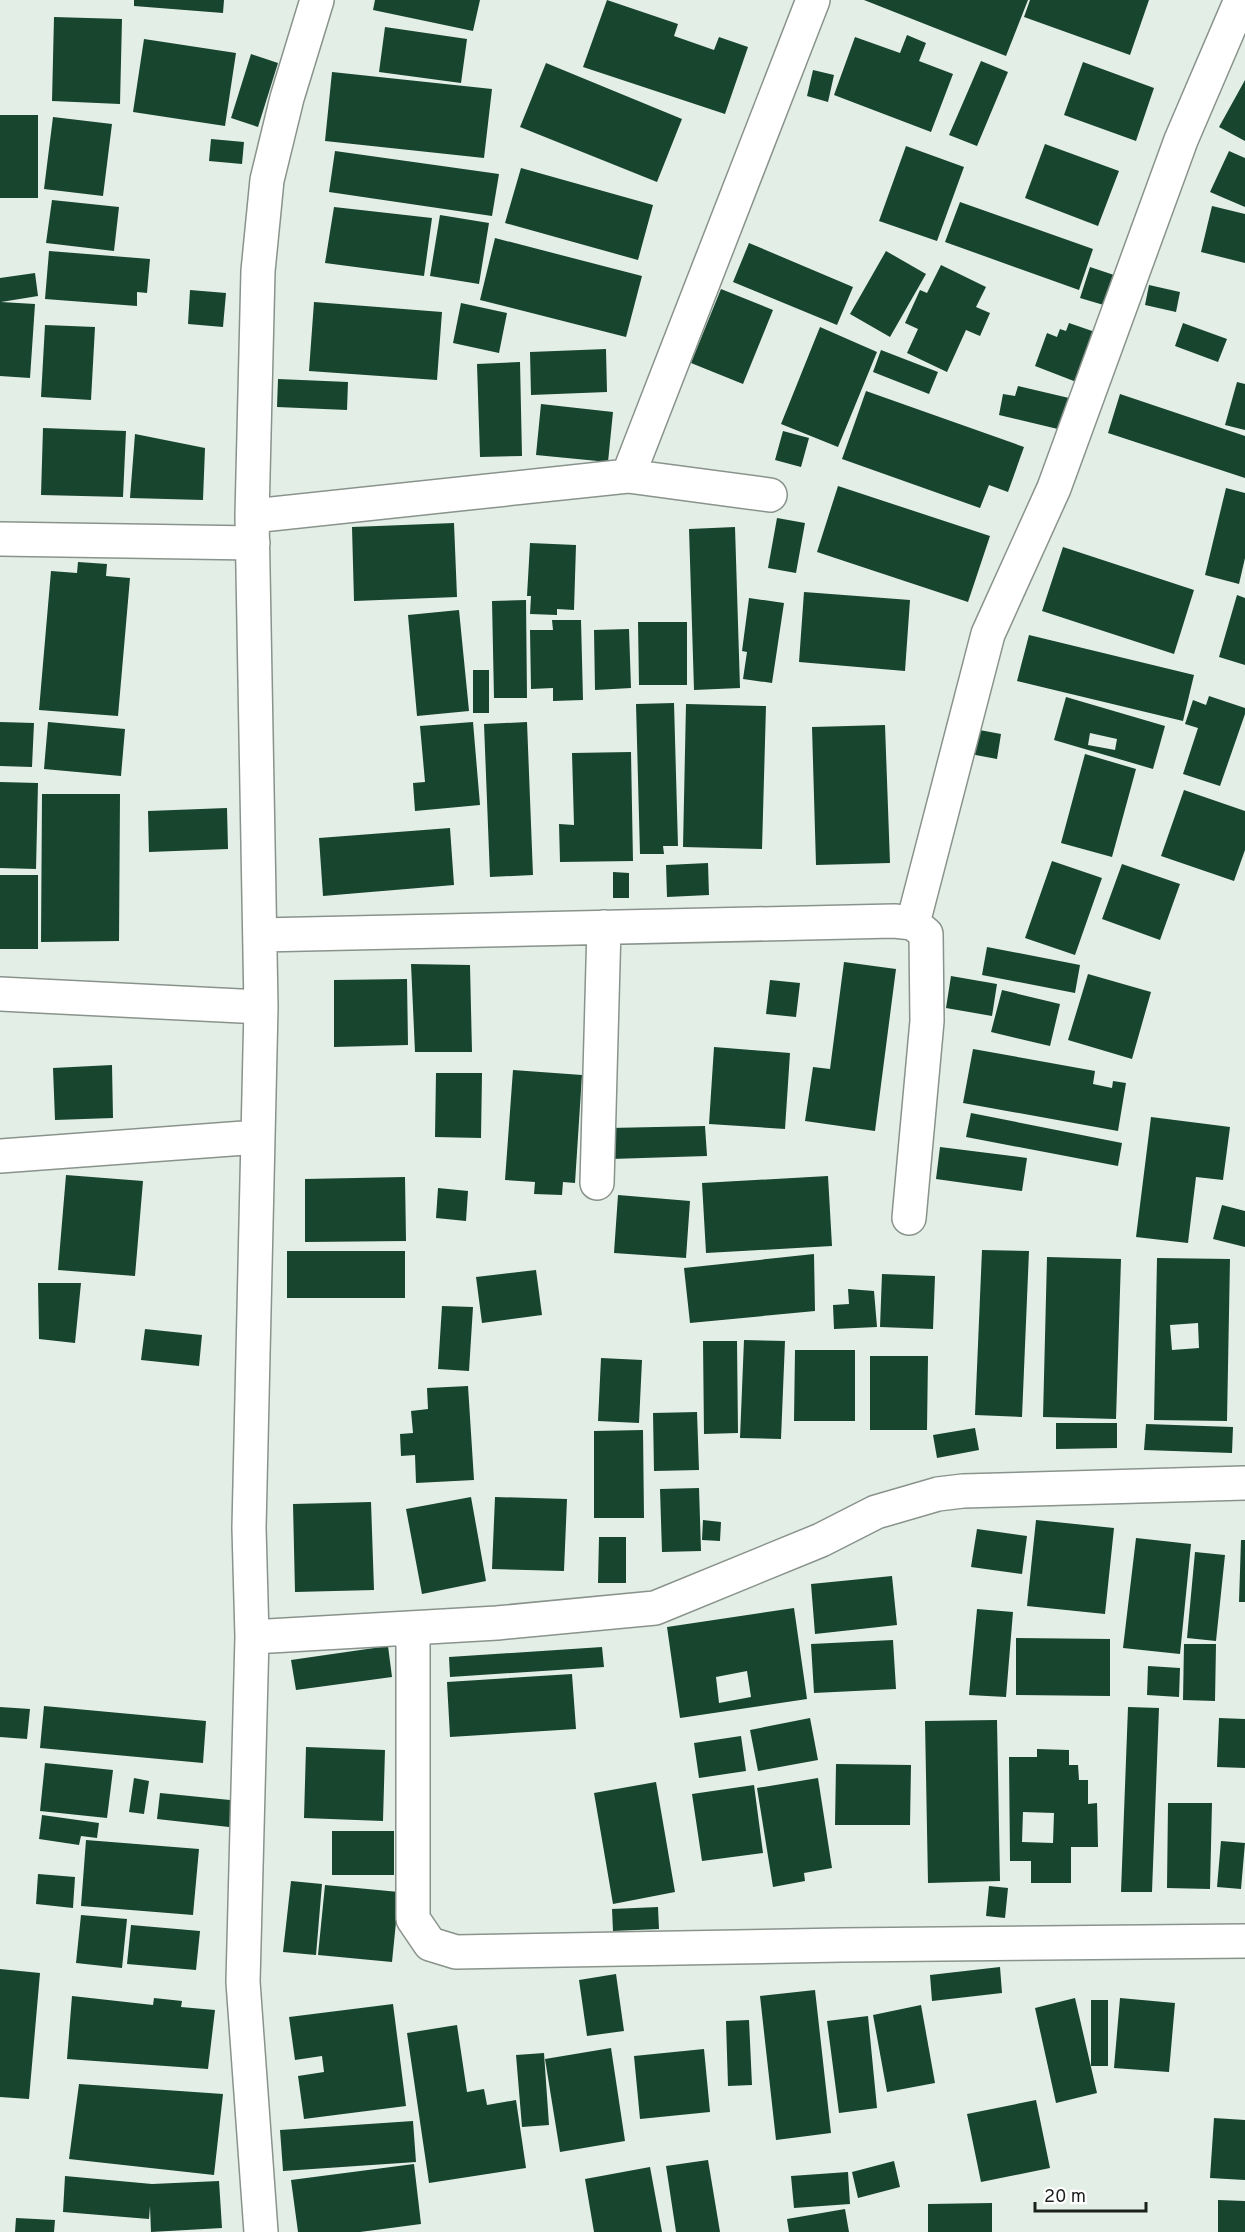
<svg xmlns="http://www.w3.org/2000/svg" width="1245" height="2232" font-family="Overpass,sans-serif">
<rect width="100%" height="100%" fill="#e3eee7"/>
<path fill="#18452e" fill-rule="evenodd" d="M 134,0 L 224,0 L 223,13 L 134,6 Z
M 375,0 L 480,0 L 473,31 L 373,10 Z
M 607,0 L 678,24 L 674,36 L 714,50 L 719,37 L 748,47 L 725,114 L 583,67 Z
M 864,0 L 1028,0 L 1006,56 Z
M 1030,0 L 1149,0 L 1130,55 L 1024,17 Z
M 54,17 L 122,19 L 120,104 L 52,101 Z
M 385,27 L 467,39 L 461,83 L 379,72 Z
M 907,35 L 926,43 L 919,61 L 953,74 L 931,132 L 834,95 L 855,37 L 900,53 Z
M 144,39 L 236,53 L 225,126 L 133,112 Z
M 251,54 L 278,63 L 258,127 L 231,118 Z
M 981,61 L 1008,72 L 977,146 L 949,135 Z
M 1083,62 L 1154,88 L 1136,141 L 1064,115 Z
M 546,63 L 682,119 L 657,182 L 520,127 Z
M 813,70 L 834,75 L 828,102 L 807,96 Z
M 332,72 L 492,89 L 484,158 L 325,141 Z
M 1245,80 L 1245,141 L 1219,127 Z
M 0,115 L 38,115 L 38,198 L 0,198 Z
M 53,117 L 112,124 L 103,196 L 44,189 Z
M 211,139 L 244,142 L 242,164 L 209,161 Z
M 1045,144 L 1119,171 L 1098,226 L 1025,198 Z
M 906,146 L 964,167 L 937,241 L 879,221 Z
M 335,151 L 499,174 L 492,216 L 329,192 Z
M 1229,151 L 1245,158 L 1245,207 L 1210,192 Z
M 521,168 L 653,205 L 638,260 L 505,223 Z
M 52,200 L 119,207 L 114,251 L 46,243 Z
M 960,202 L 1093,249 L 1079,290 L 945,242 Z
M 1212,206 L 1245,214 L 1245,263 L 1201,252 Z
M 334,207 L 432,218 L 424,276 L 325,263 Z
M 440,215 L 489,223 L 479,284 L 430,276 Z
M 495,238 L 642,276 L 626,337 L 480,300 Z
M 749,243 L 853,287 L 837,325 L 733,282 Z
M 49,251 L 150,259 L 147,293 L 137,292 L 137,306 L 45,299 Z
M 886,251 L 926,274 L 890,337 L 850,314 Z
M 941,265 L 986,287 L 976,307 L 990,313 L 980,336 L 966,330 L 947,372 L 907,353 L 918,329 L 905,323 L 920,290 L 927,293 Z
M 1090,267 L 1117,276 L 1107,306 L 1080,298 Z
M 35,273 L 38,296 L 1,302 L 35,304 L 30,378 L 0,376 L 0,278 Z
M 1149,285 L 1180,292 L 1176,312 L 1145,305 Z
M 721,289 L 773,310 L 743,384 L 691,363 Z
M 190,290 L 226,293 L 223,327 L 188,324 Z
M 314,302 L 442,312 L 437,380 L 309,371 Z
M 461,303 L 507,313 L 499,353 L 453,343 Z
M 1069,323 L 1098,333 L 1079,383 L 1035,366 L 1047,333 L 1057,337 L 1060,329 L 1066,331 Z
M 1183,323 L 1227,339 L 1218,362 L 1175,346 Z
M 45,325 L 95,327 L 91,400 L 41,397 Z
M 820,327 L 877,352 L 838,447 L 781,424 Z
M 606,349 L 607,392 L 531,395 L 530,352 Z
M 881,350 L 938,372 L 929,394 L 873,372 Z
M 520,362 L 522,456 L 480,457 L 477,364 Z
M 278,379 L 348,382 L 347,410 L 277,407 Z
M 1237,382 L 1245,384 L 1245,430 L 1225,425 Z
M 1018,386 L 1069,398 L 1062,430 L 999,415 L 1003,394 L 1015,396 Z
M 866,391 L 1024,447 L 1008,492 L 989,485 L 980,508 L 842,459 Z
M 1120,394 L 1245,436 L 1245,478 L 1108,433 Z
M 541,404 L 613,412 L 608,462 L 536,455 Z
M 43,428 L 126,431 L 123,497 L 41,495 Z
M 783,431 L 809,438 L 801,467 L 775,460 Z
M 135,434 L 205,448 L 203,500 L 130,498 Z
M 838,486 L 990,536 L 968,602 L 817,552 Z
M 1226,488 L 1245,493 L 1245,558 L 1239,584 L 1205,575 Z
M 777,518 L 805,523 L 796,573 L 768,568 Z
M 454,523 L 457,597 L 354,601 L 352,527 Z
M 735,527 L 740,688 L 694,690 L 689,529 Z
M 530,543 L 576,545 L 574,610 L 557,609 L 557,615 L 530,614 L 531,596 L 527,596 Z
M 1063,547 L 1194,590 L 1174,654 L 1042,611 Z
M 78,562 L 107,564 L 106,576 L 130,578 L 118,716 L 39,710 L 51,571 L 77,573 Z
M 804,592 L 910,600 L 905,671 L 799,662 Z
M 1237,595 L 1245,598 L 1245,665 L 1219,657 Z
M 749,598 L 784,603 L 772,683 L 743,679 L 747,652 L 742,651 Z
M 526,600 L 527,698 L 494,698 L 492,601 Z
M 459,610 L 469,711 L 417,716 L 408,615 Z
M 552,620 L 581,620 L 583,700 L 553,701 L 553,688 L 531,689 L 530,630 L 553,630 Z
M 638,622 L 687,622 L 687,685 L 639,685 Z
M 629,629 L 631,688 L 595,690 L 594,630 Z
M 1029,635 L 1194,675 L 1183,721 L 1017,681 Z
M 473,670 L 489,670 L 489,713 L 473,713 Z
M 1209,696 L 1245,708 L 1245,714 L 1220,786 L 1183,774 L 1198,728 L 1185,724 L 1193,700 L 1206,705 Z
M 1066,697 L 1165,726 L 1153,769 L 1054,740 ZM 1090,733 L 1117,739 L 1115,750 L 1088,745 Z
M 674,703 L 678,846 L 663,846 L 664,854 L 640,854 L 636,704 Z
M 686,704 L 766,706 L 762,849 L 683,847 Z
M 0,722 L 34,723 L 32,767 L 0,766 Z
M 48,722 L 125,729 L 121,776 L 44,769 Z
M 473,722 L 480,805 L 415,811 L 413,783 L 425,782 L 420,726 Z
M 527,722 L 533,875 L 490,877 L 484,724 Z
M 885,725 L 890,863 L 816,865 L 812,727 Z
M 969,728 L 1001,734 L 997,759 L 965,753 Z
M 631,752 L 633,861 L 560,862 L 559,824 L 574,825 L 572,753 Z
M 1085,754 L 1136,769 L 1112,857 L 1061,843 Z
M 0,782 L 38,783 L 36,869 L 0,868 Z
M 1184,790 L 1245,811 L 1245,850 L 1234,881 L 1161,856 Z
M 42,794 L 120,794 L 119,941 L 41,942 Z
M 227,808 L 228,849 L 149,852 L 148,811 Z
M 450,828 L 454,885 L 323,896 L 319,838 Z
M 1052,861 L 1102,878 L 1075,955 L 1025,938 Z
M 708,863 L 709,895 L 667,897 L 666,865 Z
M 1122,864 L 1180,884 L 1160,940 L 1102,919 Z
M 613,872 L 629,873 L 629,898 L 613,898 Z
M 0,875 L 38,875 L 38,949 L 0,949 Z
M 987,947 L 1080,965 L 1075,993 L 982,975 Z
M 844,962 L 896,969 L 875,1131 L 805,1121 L 813,1067 L 830,1069 Z
M 411,964 L 470,965 L 472,1052 L 415,1052 Z
M 1088,974 L 1151,992 L 1132,1059 L 1068,1040 Z
M 951,976 L 997,984 L 992,1016 L 946,1008 Z
M 407,979 L 408,1045 L 334,1047 L 334,980 Z
M 770,980 L 800,983 L 796,1017 L 766,1014 Z
M 1002,990 L 1060,1004 L 1050,1046 L 991,1032 Z
M 714,1047 L 790,1053 L 785,1129 L 709,1124 Z
M 973,1049 L 1095,1071 L 1093,1084 L 1112,1088 L 1113,1081 L 1126,1083 L 1118,1131 L 963,1103 Z
M 112,1065 L 113,1118 L 55,1120 L 53,1068 Z
M 513,1070 L 582,1075 L 575,1183 L 563,1182 L 562,1195 L 534,1194 L 535,1182 L 505,1180 Z
M 436,1073 L 482,1073 L 481,1138 L 435,1137 Z
M 971,1113 L 1122,1143 L 1118,1166 L 966,1137 Z
M 1151,1117 L 1230,1127 L 1223,1180 L 1196,1177 L 1188,1243 L 1136,1237 Z
M 705,1126 L 707,1156 L 611,1159 L 609,1128 Z
M 940,1147 L 1027,1158 L 1022,1191 L 936,1179 Z
M 66,1175 L 143,1181 L 135,1276 L 58,1270 Z
M 828,1176 L 832,1246 L 706,1253 L 702,1183 Z
M 405,1177 L 406,1241 L 305,1242 L 305,1179 Z
M 438,1188 L 468,1191 L 466,1221 L 436,1218 Z
M 618,1195 L 690,1201 L 686,1258 L 614,1253 Z
M 1222,1205 L 1245,1211 L 1245,1247 L 1213,1239 Z
M 982,1250 L 1029,1251 L 1022,1417 L 975,1415 Z
M 287,1251 L 405,1251 L 405,1298 L 287,1298 Z
M 814,1254 L 815,1311 L 690,1323 L 684,1268 Z
M 1047,1257 L 1121,1259 L 1116,1419 L 1043,1417 Z
M 1157,1258 L 1230,1259 L 1227,1421 L 1154,1420 ZM 1198,1323 L 1199,1348 L 1172,1350 L 1170,1325 Z
M 536,1270 L 542,1315 L 482,1323 L 476,1277 Z
M 882,1274 L 935,1276 L 933,1329 L 880,1327 Z
M 38,1283 L 81,1283 L 75,1343 L 39,1339 Z
M 848,1289 L 874,1291 L 877,1327 L 834,1329 L 833,1305 L 849,1304 Z
M 442,1306 L 473,1307 L 469,1371 L 438,1369 Z
M 145,1329 L 202,1335 L 199,1366 L 141,1360 Z
M 744,1340 L 785,1341 L 781,1439 L 740,1438 Z
M 703,1341 L 737,1341 L 738,1433 L 704,1434 Z
M 795,1350 L 855,1350 L 855,1421 L 794,1421 Z
M 870,1356 L 928,1356 L 927,1430 L 870,1430 Z
M 601,1358 L 642,1360 L 639,1423 L 598,1421 Z
M 468,1386 L 474,1480 L 416,1483 L 415,1455 L 401,1456 L 400,1434 L 413,1433 L 411,1411 L 428,1409 L 427,1388 Z
M 697,1412 L 699,1470 L 654,1471 L 653,1413 Z
M 1056,1423 L 1117,1423 L 1117,1448 L 1056,1449 Z
M 1146,1424 L 1233,1427 L 1232,1453 L 1144,1450 Z
M 975,1428 L 979,1450 L 937,1458 L 933,1435 Z
M 643,1430 L 644,1518 L 594,1518 L 594,1431 Z
M 699,1488 L 701,1551 L 662,1552 L 660,1489 Z
M 471,1497 L 486,1581 L 422,1594 L 406,1509 Z
M 495,1497 L 567,1499 L 564,1571 L 492,1569 Z
M 371,1502 L 374,1590 L 295,1592 L 293,1504 Z
M 703,1520 L 721,1522 L 720,1541 L 702,1540 Z
M 1036,1520 L 1114,1528 L 1105,1614 L 1027,1606 Z
M 977,1529 L 1027,1536 L 1022,1574 L 971,1567 Z
M 599,1537 L 626,1537 L 626,1583 L 598,1583 Z
M 1136,1538 L 1191,1544 L 1180,1654 L 1123,1648 Z
M 1241,1540 L 1245,1540 L 1245,1602 L 1239,1602 Z
M 1195,1552 L 1225,1555 L 1216,1641 L 1187,1638 Z
M 892,1576 L 897,1625 L 815,1634 L 811,1584 Z
M 794,1608 L 807,1699 L 680,1718 L 667,1627 ZM 747,1671 L 751,1697 L 719,1703 L 716,1677 Z
M 977,1609 L 1013,1612 L 1006,1697 L 969,1695 Z
M 1016,1638 L 1110,1639 L 1110,1696 L 1016,1695 Z
M 893,1640 L 896,1689 L 814,1693 L 811,1644 Z
M 1184,1644 L 1216,1644 L 1215,1701 L 1183,1700 Z
M 388,1646 L 392,1677 L 296,1690 L 291,1660 Z
M 602,1647 L 604,1667 L 450,1677 L 449,1657 Z
M 1148,1666 L 1180,1668 L 1179,1697 L 1147,1695 Z
M 572,1674 L 576,1729 L 450,1737 L 447,1682 Z
M 44,1706 L 206,1721 L 203,1763 L 40,1748 Z
M 0,1707 L 30,1709 L 27,1739 L 0,1737 Z
M 1128,1707 L 1159,1708 L 1152,1892 L 1121,1892 Z
M 810,1718 L 818,1760 L 758,1771 L 750,1730 Z
M 1219,1718 L 1245,1719 L 1245,1768 L 1217,1767 Z
M 997,1720 L 1000,1881 L 928,1883 L 925,1721 Z
M 741,1736 L 746,1771 L 699,1778 L 694,1743 Z
M 306,1747 L 385,1750 L 383,1821 L 304,1818 Z
M 1037,1749 L 1069,1750 L 1069,1765 L 1078,1765 L 1079,1780 L 1088,1780 L 1088,1804 L 1097,1803 L 1098,1847 L 1071,1847 L 1071,1883 L 1031,1883 L 1031,1861 L 1010,1861 L 1009,1757 L 1037,1757 ZM 1023,1812 L 1054,1813 L 1053,1843 L 1022,1842 Z
M 45,1763 L 113,1770 L 107,1818 L 40,1811 Z
M 836,1764 L 911,1765 L 910,1825 L 835,1825 Z
M 134,1778 L 149,1781 L 144,1814 L 129,1812 Z
M 818,1778 L 832,1868 L 804,1873 L 805,1881 L 773,1887 L 757,1788 Z
M 656,1782 L 675,1892 L 613,1904 L 594,1793 Z
M 754,1785 L 763,1853 L 702,1861 L 692,1794 Z
M 160,1793 L 240,1801 L 238,1828 L 157,1819 Z
M 1168,1803 L 1212,1803 L 1210,1889 L 1167,1888 Z
M 42,1815 L 99,1823 L 97,1838 L 81,1836 L 79,1845 L 39,1839 Z
M 332,1831 L 394,1831 L 394,1875 L 332,1875 Z
M 86,1840 L 199,1849 L 193,1915 L 81,1906 Z
M 1221,1841 L 1245,1843 L 1241,1889 L 1217,1887 Z
M 38,1874 L 75,1877 L 73,1908 L 36,1904 Z
M 291,1881 L 322,1884 L 316,1955 L 283,1952 Z
M 325,1885 L 399,1892 L 392,1962 L 318,1955 Z
M 989,1886 L 1008,1888 L 1005,1918 L 986,1916 Z
M 658,1907 L 659,1929 L 613,1931 L 612,1909 Z
M 81,1915 L 127,1919 L 122,1968 L 76,1963 Z
M 131,1925 L 200,1931 L 196,1970 L 127,1964 Z
M 1000,1967 L 1002,1993 L 932,2001 L 930,1975 Z
M 0,1969 L 40,1973 L 29,2099 L 0,2097 Z
M 616,1974 L 624,2031 L 587,2036 L 579,1980 Z
M 815,1990 L 831,2133 L 776,2140 L 760,1996 Z
M 72,1996 L 153,2005 L 154,1998 L 182,2001 L 181,2007 L 215,2010 L 208,2069 L 67,2059 Z
M 1075,1998 L 1097,2093 L 1056,2103 L 1035,2008 Z
M 1120,1998 L 1175,2003 L 1169,2072 L 1114,2068 Z
M 1091,2000 L 1108,2000 L 1108,2066 L 1091,2066 Z
M 393,2004 L 406,2106 L 304,2119 L 298,2076 L 324,2072 L 322,2056 L 295,2060 L 289,2017 Z
M 921,2005 L 935,2083 L 887,2092 L 873,2015 Z
M 868,2016 L 877,2108 L 839,2113 L 827,2021 Z
M 749,2020 L 752,2085 L 728,2086 L 726,2021 Z
M 457,2025 L 467,2092 L 484,2089 L 487,2105 L 516,2100 L 526,2168 L 429,2183 L 407,2033 Z
M 611,2048 L 625,2141 L 560,2152 L 545,2059 Z
M 704,2049 L 710,2112 L 640,2119 L 634,2056 Z
M 544,2053 L 549,2125 L 522,2127 L 516,2055 Z
M 79,2084 L 223,2094 L 214,2175 L 69,2159 Z
M 1036,2100 L 1050,2168 L 981,2182 L 967,2114 Z
M 1214,2118 L 1245,2120 L 1245,2180 L 1210,2178 Z
M 413,2121 L 416,2162 L 283,2171 L 280,2130 Z
M 708,2160 L 720,2232 L 676,2232 L 666,2166 Z
M 894,2161 L 900,2187 L 858,2198 L 852,2172 Z
M 414,2164 L 421,2224 L 360,2232 L 298,2232 L 291,2180 Z
M 650,2167 L 662,2232 L 594,2232 L 585,2179 Z
M 848,2172 L 850,2204 L 794,2208 L 791,2176 Z
M 65,2176 L 152,2184 L 219,2181 L 222,2228 L 151,2232 L 150,2206 L 149,2219 L 63,2212 Z
M 1218,2200 L 1245,2201 L 1245,2232 L 1218,2232 Z
M 992,2203 L 992,2232 L 928,2232 L 928,2204 Z
M 845,2209 L 849,2232 L 789,2232 L 787,2219 Z
M 16,2218 L 55,2220 L 54,2232 L 15,2232 Z"/>
<g fill="none" stroke-linecap="round" stroke-linejoin="round">
<g stroke="#89938c" stroke-width="36">
<path id="minor" d="M 628,476 L 813,0
M 252,516 L 628,476 L 770,495
M 0,539 L 253,543
M 913,923 L 988,634 L 1054,488 L 1181,140 L 1241,0
M 260,935 L 894,921 L 913,923 L 926,934 L 927,1021 L 909,1218
M 0,994 L 261,1007
M 0,1156 L 258,1137
M 597,1183 L 604,927
M 413,1628 L 413,1919 L 430,1944 L 456,1952 L 842,1945 L 1245,1941
M 252,1637 L 497,1623 L 655,1608 L 821,1540 L 876,1512 L 938,1494 L 963,1491 L 1245,1483
M 261,2232 L 243,1982 L 252,1637 L 249,1528 L 261,1007 L 252,516 L 258,271 L 267,180 L 287,98 L 317,0"/>
</g>
<use href="#minor" stroke="#fff" stroke-width="33"/>
</g>
<path d="M1035 2202v9h111v-9" fill="none" stroke="#1c201d" stroke-width="3"/>
<text x="1044" y="2202" font-size="18" fill="#1c201d" stroke="#ffffff" stroke-width="4.5" paint-order="stroke">20 m</text>
</svg>
